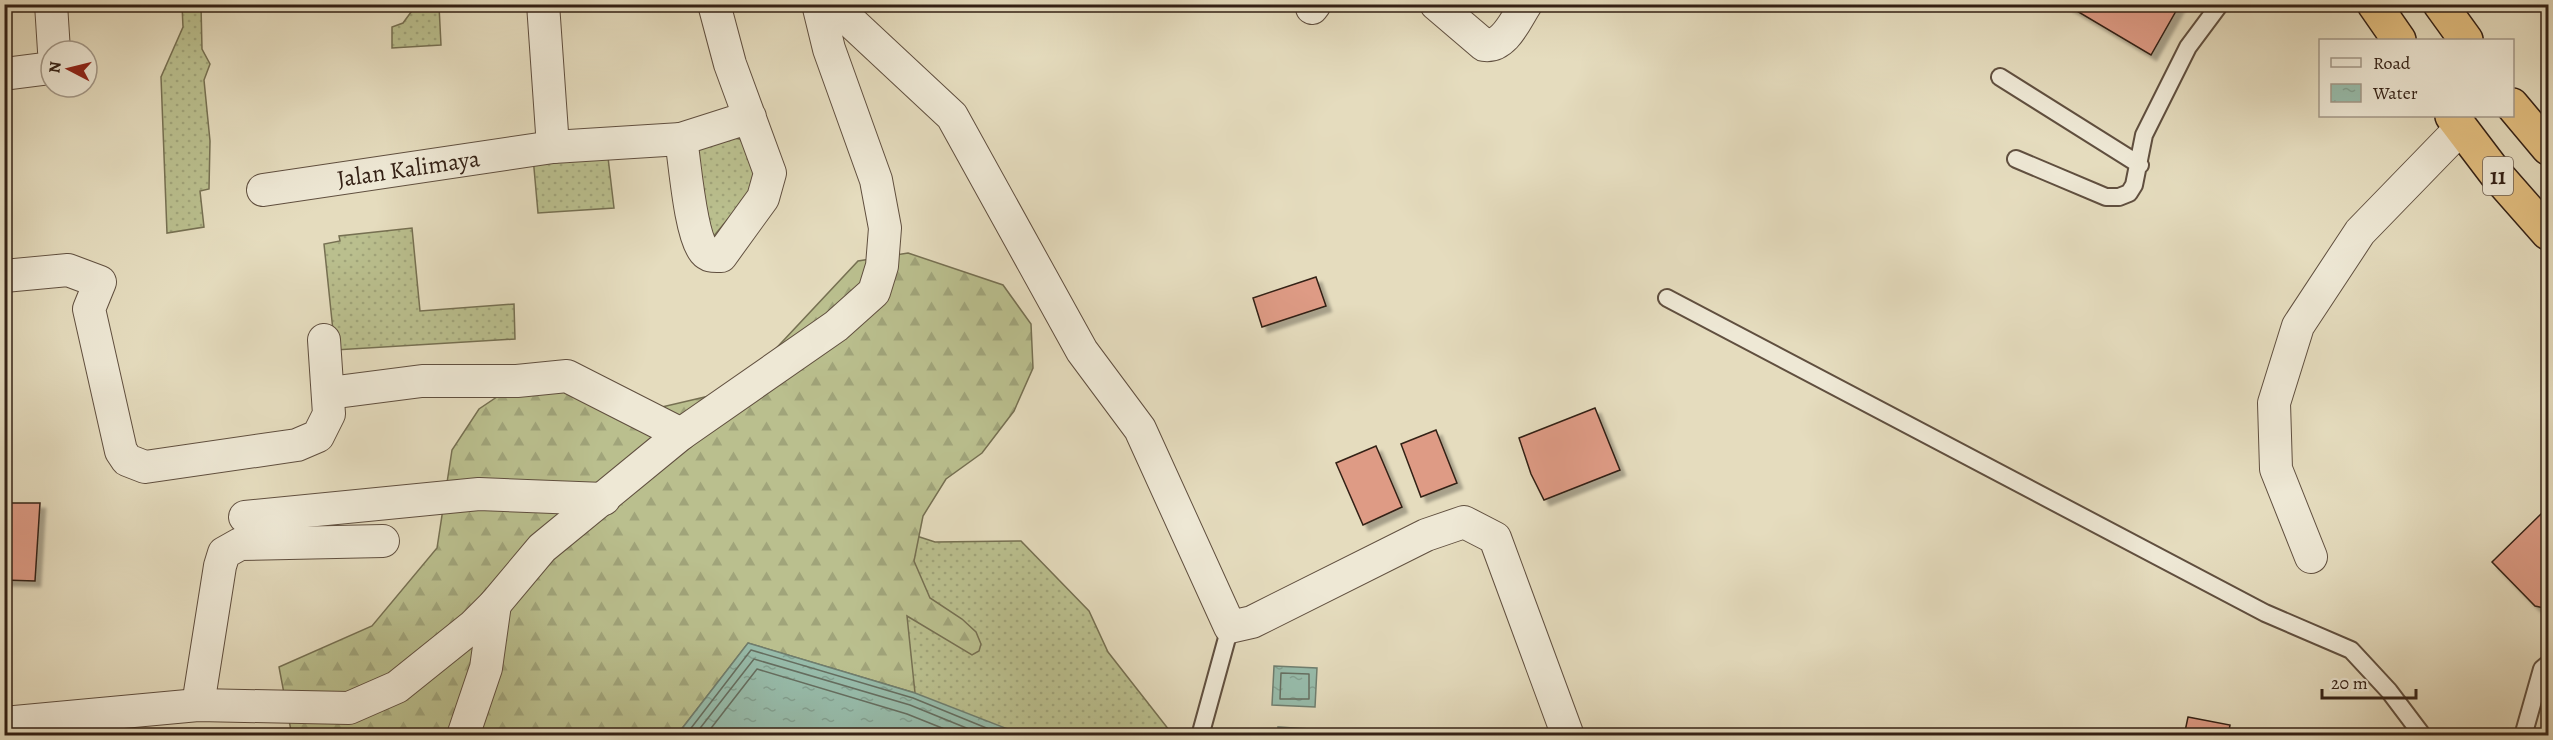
<svg xmlns="http://www.w3.org/2000/svg" width="2553" height="740" font-family="Alegreya,serif">
<defs>
<pattern id="grass-dots" width="8" height="8" patternUnits="userSpaceOnUse" patternTransform="scale(1.5)"><rect width="8" height="8" fill="#babf8e"/><path d="M2 2h.1M6 6h.1" fill="none" stroke="#a0a47a" stroke-width="1.8" stroke-linecap="round"/></pattern>
<pattern id="forest-firs" width="22" height="20" patternUnits="userSpaceOnUse" patternTransform="scale(1.5)"><rect width="22" height="20" fill="#babf8e"/><path d="M5 1l3.5 6h-7zM16 11l3.5 6h-7z" fill="#a0a47a"/></pattern>
<pattern id="water-ripples" width="26" height="14" patternUnits="userSpaceOnUse" patternTransform="scale(1.5)"><rect width="26" height="14" fill="#97bcab"/><path d="M2 4q2-2 4 0t4 0M15 11q2-2 4 0t4 0" fill="none" stroke="#83a192"/></pattern>
<filter id="shadow"><feDropShadow dx="5.5" dy="5.5" stdDeviation="1.5" flood-color="#0004"/></filter>
</defs>
<rect width="100%" height="100%" fill="#e5dcbe"/>
<filter id="stains"><feTurbulence type="fractalNoise" baseFrequency=".00333" numOctaves="4"/><feColorMatrix values="0 0 0 0 .2 0 0 0 0 .09 0 0 0 0 .02 0 0 0 .5 -.17"/></filter>
<radialGradient id="worn" r=".72"><stop offset=".6" stop-color="#630" stop-opacity="0"/><stop offset="1" stop-color="#630" stop-opacity=".3"/></radialGradient>
<path fill="url(#grass-dots)" stroke="#767052" stroke-width="1.5" d="M 182,5 L 201,5 L 202,49 L 210,64 L 204,80 L 210,141 L 209,189 L 200,191 L 204,227 L 167,233 L 161,77 L 183,27 Z
M 439,6 L 441,45 L 392,48 L 392,27 L 403,23 L 414,8 Z
M 725,136 L 744,140 L 757,184 L 713,237 L 693,149 Z
M 607,149 L 614,208 L 538,213 L 533,157 Z
M 412,228 L 420,311 L 514,304 L 515,339 L 335,350 L 324,244 L 340,241 L 339,236 Z
M 849,514 L 935,542 L 1021,541 L 1089,611 L 1108,652 L 1173,735 L 1022,735 L 748,643 Z"/>
<path fill="url(#forest-firs)" stroke="#767052" stroke-width="1.5" d="M 908,253 L 1003,285 L 1031,324 L 1033,368 L 1014,411 L 982,453 L 946,479 L 923,516 L 914,561 L 930,598 L 962,619 L 976,632 L 981,644 L 979,651 L 972,655 L 907,616 L 915,693 L 748,643 L 677,735 L 292,736 L 279,667 L 372,626 L 437,548 L 452,450 L 479,409 L 522,380 L 662,407 L 709,396 L 753,373 L 858,261 Z"/>
<path fill="url(#water-ripples)" stroke="#6f7e6f" stroke-width="1.5" d="M 748,643 L 915,693 L 1023,735 L 677,735 Z
M 1274,666 L 1317,668 L 1315,707 L 1272,705 Z
M 1278,727 L 1343,731 L 1342,735 L 1278,735 Z"/>
<g fill="none" stroke-linecap="round" stroke-linejoin="round">
<path stroke="#656e60" stroke-width="1.5" d="M 1281,673 L 1309,674 L 1309,699 L 1280,699 Z
M 685,736 L 751,650 L 913,698 L 1006,736
M 694,736 L 754,659 L 910,705 L 986,736
M 705,736 L 757,669 L 907,714 L 962,736"/>
</g>
<path fill="#de9b85" stroke="#332015" stroke-width="1.5" filter="url(#shadow)" d="M 2065,4 L 2180,4 L 2151,55 Z
M 1316,277 L 1326,306 L 1262,327 L 1253,298 Z
M 1595,408 L 1620,470 L 1544,500 L 1531,474 L 1519,438 Z
M 1436,430 L 1457,483 L 1421,497 L 1401,444 Z
M 1376,446 L 1402,507 L 1363,525 L 1336,463 Z
M 4,503 L 40,503 L 35,581 L 4,580 Z
M 2544,511 L 2548,516 L 2548,609 L 2535,606 L 2492,562 Z
M 2188,717 L 2230,725 L 2228,736 L 2184,736 Z"/>
<g fill="none" stroke-linecap="round" stroke-linejoin="round">
<g stroke="#604f3f" stroke-width="20">
<path id="service" d="M 2000,77 L 2140,165
M 2016,159 L 2106,197 L 2119,197 L 2129,193 L 2134,185 L 2144,135 L 2188,47 L 2220,4
M 1667,298 L 2265,613 L 2351,650 L 2389,691 L 2423,736
M 1200,736 L 1230,627
M 2523,736 L 2542,669 L 2548,664"/>
</g>
<g stroke="#604f3f" stroke-width="34">
<g id="minor">
<path d="M 51,4 L 54,51"/>
<path d="M 543,4 L 553,147"/>
<path d="M 714,4 L 730,64 L 770,173 L 763,198 L 721,256 C 714,256 709,257 704,251 C 690,234 685,163 681,139 L 750,117"/>
<path d="M 832,4 L 952,116 L 1082,351 L 1140,429 L 1230,627 L 1252,622 L 1426,535 L 1464,522 L 1495,538 L 1568,736"/>
<path d="M 1436,4 L 1484,45 C 1505,48 1516,19 1526,4"/>
<path d="M 1312,8 L 1315,4"/>
<path d="M 4,74 L 51,68"/>
<path id="s1" d="M 263,190 L 553,147 L 681,139"/>
<path d="M 4,276 L 68,270 L 100,282 L 89,309 L 121,451 L 127,460 L 145,467 L 297,445 L 318,436 L 329,414 L 324,340"/>
<path d="M 329,393 L 422,381 L 517,381 L 567,376 L 681,434"/>
<path d="M 245,517 L 479,494 L 604,499"/>
<path d="M 2311,557 L 2276,469 L 2274,403 L 2298,326 L 2360,232 L 2461,128"/>
<path d="M 198,705 L 220,566 L 224,553 L 240,544 L 383,541"/>
<path d="M 4,723 L 198,705 L 349,708 L 397,687 L 473,626 L 495,604 L 542,548 L 681,434 L 836,326 L 874,292 L 882,266 L 885,228 L 876,180 L 829,49 L 818,4"/>
<path d="M 463,736 L 486,668 L 495,604"/>
</g>
</g>
<g stroke="#332015" stroke-width="36">
<path id="trunk" d="M 2374,4 L 2399,40
M 2440,4 L 2466,40
M 2512,105 L 2548,148
M 2452,116 L 2496,174 L 2548,233"/>
</g>
<use href="#service" stroke="#eee8d5" stroke-width="16"/>
<use href="#minor" stroke="#eee8d5" stroke-width="32"/>
<use href="#trunk" stroke="#e2be7f" stroke-width="33"/>
</g>
<g text-anchor="middle" stroke-width="5" stroke-linejoin="round" paint-order="stroke">
<rect fill="#eee8d5" stroke="#6b5c4f" stroke-width="1.5" x="2483" y="157" width="30" height="38" rx="4.5"/>
<g font-size="22" font-weight="bold" fill="#332015">
<text x="2498" y="184">11</text>
</g>
<g font-size="24" fill="#332015" stroke="#eee8d5">
<text dy="8" stroke="none"><textPath href="#s1" startOffset="147">Jalan Kalimaya</textPath></text>
</g>
</g>
<rect width="2553" height="740" fill="none" stroke="#e5dcbe" stroke-width="24"/>
<rect x="6" y="6" width="2541" height="728" fill="none" stroke="#332015" stroke-width="3"/>
<rect x="12" y="12" width="2529" height="716" fill="none" stroke="#332015" stroke-width="1.5"/>
<rect x="2319" y="39" width="195" height="78" fill="#eee8d5" stroke="#a39888" stroke-width="1.5"/>
<rect x="2331" y="58" width="30" height="9" fill="#eee8d5" stroke="#a39888" stroke-width="1.5"/>
<text x="2373" y="69" font-size="18" fill="#332015">Road</text>
<rect x="2331" y="84" width="30" height="18" fill="url(#water-ripples)" stroke="#a39888" stroke-width="1.5"/>
<text x="2373" y="99" font-size="18" fill="#332015">Water</text>
<g transform="translate(69 69) rotate(277)"><circle r="28" fill="#eee8d5" stroke="#a39888" stroke-width="1.5"/>
<path d="M0-4.5L10 22L0 15L-10 22Z" fill="#8f2418"/>
<text y="-9" font-size="16" font-weight="bold" text-anchor="middle" fill="#332015">N</text>
</g>
<path d="M2322 689v9h94v-9" fill="none" stroke="#332015" stroke-width="3"/>
<text x="2331" y="689" font-size="18" fill="#332015" stroke="#eee8d5" stroke-width="4.5" paint-order="stroke">20 m</text>
<rect width="100%" height="100%" filter="url(#stains)"/>
<rect width="100%" height="100%" fill="url(#worn)"/>
</svg>
